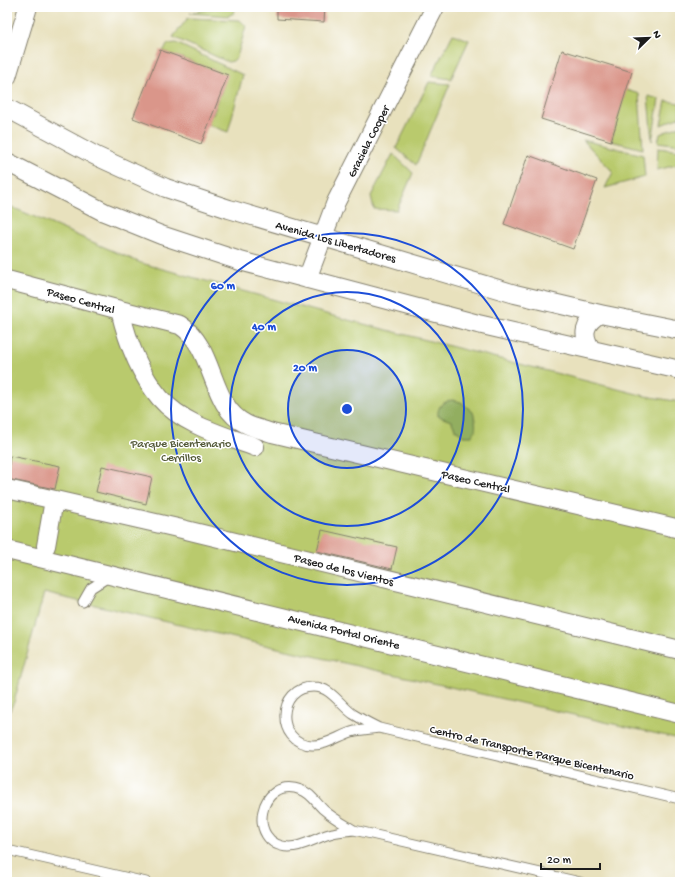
<svg xmlns="http://www.w3.org/2000/svg" width="687" height="889" font-family="'Gochi Hand',sans-serif">
<rect width="100%" height="100%" fill="#fff"/>
<filter id="ink" filterUnits="userSpaceOnUse"><feTurbulence type="fractalNoise" baseFrequency=".025" numOctaves="2"/><feDisplacementMap in="SourceGraphic" scale="8" xChannelSelector="R" yChannelSelector="G"/><feConvolveMatrix kernelMatrix="1 2 1 2 8 2 1 2 1" color-interpolation-filters="sRGB"/></filter>
<filter id="wash" filterUnits="userSpaceOnUse"><feTurbulence type="fractalNoise" baseFrequency=".012" numOctaves="4" result="noise"/><feDisplacementMap in="SourceGraphic" scale="16" xChannelSelector="R" yChannelSelector="G"/><feGaussianBlur stdDeviation="0.9" result="paint"/><feColorMatrix in="noise" values="0 0 0 0 0 0 0 0 0 0 0 0 0 0 0 0 0 1.4 0 .05"/><feComposite in="paint" operator="in"/></filter>
<g filter="url(#wash)">
<rect width="100%" height="100%" fill="#e8e1bd"/>
<path fill="#b9ca6d" stroke="#6a7344" d="M 220,7 L 236,7 L 234,13 L 228,16 L 190,13 Z
M 188,18 L 240,20 L 246,26 L 237,57 L 233,61 L 228,62 L 173,37 Z
M 453,34 L 469,40 L 451,79 L 431,76 Z
M 176,43 L 243,75 L 228,132 L 203,123 L 207,113 L 213,115 L 227,75 L 163,51 L 168,44 Z
M 429,82 L 450,84 L 416,165 L 396,148 Z
M 626,90 L 639,94 L 643,149 L 611,141 Z
M 648,96 L 659,99 L 652,141 Z
M 666,101 L 680,103 L 680,117 L 661,125 Z
M 680,126 L 680,145 L 658,142 L 660,134 Z
M 583,140 L 643,155 L 645,177 L 605,188 L 613,172 Z
M 658,148 L 680,151 L 680,164 L 657,170 Z
M 393,154 L 413,173 L 397,210 L 374,209 L 371,196 Z
M 7,205 L 141,263 L 348,320 L 645,396 L 680,402 L 680,739 L 269,646 L 44,593 L 14,702 L 7,716 Z"/>
<path fill="#92ae60" stroke="#57653e" d="M 452,400 L 461,402 L 473,412 C 475,419 478,429 472,436 L 463,436 L 456,430 L 451,421 L 438,416 C 437,406 443,402 452,400 Z"/>
<g id="blocks">
<path fill="#da968a" d="M 277,7 L 325,7 L 324,22 L 277,19 Z
M 160,50 L 228,75 L 201,144 L 133,118 Z
M 562,50 L 632,72 L 611,141 L 541,119 Z
M 528,155 L 597,180 L 573,249 L 504,224 Z
M 10,456 L 60,466 L 55,489 L 7,479 Z
M 102,466 L 152,477 L 146,504 L 96,492 Z
M 322,530 L 397,547 L 392,569 L 317,551 Z"/>
</g>
</g>
<g filter="url(#ink)">
<use href="#blocks" fill-opacity="0" stroke="#827e6c" stroke-width="1"/>
<g fill="none" stroke-linecap="round" stroke-linejoin="round">
<g stroke="#827e6c" stroke-width="11">
<path id="lane" d="M 83,602 L 91,588 L 110,576
M 379,728 C 371,729 363,730 355,731 C 341,734 327,746 312,745 C 275,744 276,686 314,687 C 331,687 340,705 353,714 C 361,719 371,724 379,728 L 680,799
M 354,830 C 344,824 333,818 324,810 C 316,803 311,793 301,790 C 259,774 245,845 289,847 C 304,847 319,836 333,833 C 340,831 347,831 354,830 L 580,882
M 7,850 L 146,882"/>
</g>
<g stroke="#827e6c" stroke-width="20">
<path id="street" d="M 7,77 L 28,7
M 7,108 L 96,156 L 166,188 L 229,209 L 515,294 L 600,314 L 680,330
M 7,162 L 104,212 L 161,235 L 240,261 L 478,324 L 680,370
M 307,279 L 336,202 L 435,7
M 7,280 L 120,310 C 127,340 139,373 160,398 C 183,425 223,435 255,447
M 120,310 L 180,325 C 216,348 209,406 246,424 C 254,428 264,430 272,433 L 680,529
M 592,350 C 581,335 584,323 600,314
M 7,489 L 182,529 L 680,650
M 46,546 L 54,500
M 7,550 L 680,714"/>
</g>
<use href="#lane" stroke="#fff" stroke-width="9"/>
<use href="#street" stroke="#fff" stroke-width="18"/>
</g>
</g>
<circle cx="347" cy="409" r="59" fill="#1d4ed8" fill-opacity=".12"/>
<g fill="none" stroke="#1d4ed8" stroke-width="2">
<circle cx="347" cy="409" r="59"/>
<circle cx="347" cy="409" r="117"/>
<circle cx="347" cy="409" r="176"/>
</g>
<g text-anchor="middle" stroke-width="3" stroke-linejoin="round" paint-order="stroke">
<g font-size="12" fill="#1c1c1c" stroke="#fff">
<text transform="translate(368 141) rotate(-63)" y="4">Graciela Cooper</text>
<text transform="translate(336 241) rotate(16)" y="4">Avenida Los Libertadores</text>
<text transform="translate(81 300) rotate(16)" y="4">Paseo Central</text>
<text transform="translate(476 481) rotate(13)" y="4">Paseo Central</text>
<text transform="translate(344 569) rotate(14)" y="4">Paseo de los Vientos</text>
<text transform="translate(344 631) rotate(14)" y="4">Avenida Portal Oriente</text>
<text transform="translate(532 752) rotate(13)" y="4">Centro de Transporte Parque Bicentenario</text>
</g>
<g font-size="12" fill="#535938" stroke="#fff">
<text x="181" y="447">Parque Bicentenario<tspan x="181" dy="14">Cerrillos</tspan></text>
</g>
</g>
<circle cx="347" cy="409" r="6" fill="#1d4ed8" stroke="#fff" stroke-width="2"/>
<g font-size="12" text-anchor="middle" font-weight="bold" fill="#1d4ed8" stroke="#fff" stroke-width="3" stroke-linejoin="round" paint-order="stroke">
<text x="223" y="289">60 m</text>
<text x="264" y="330">40 m</text>
<text x="305" y="371">20 m</text>
</g>
<rect width="687" height="889" fill="none" stroke="#fff" stroke-width="24"/>
<g transform="translate(649 38) rotate(67)" stroke="#ffffff" stroke-width="3" paint-order="stroke">
<path d="M0-3L7 15L0 10L-7 15Z" fill="#1c1c1c"/>
<text y="-6" font-size="11" font-weight="bold" text-anchor="middle" fill="#1c1c1c">N</text>
</g>
<path d="M541 863v6h59v-6" fill="none" stroke="#1c1c1c" stroke-width="2"/>
<text x="547" y="863" font-size="12" fill="#1c1c1c" stroke="#ffffff" stroke-width="3" paint-order="stroke">20 m</text>
</svg>
